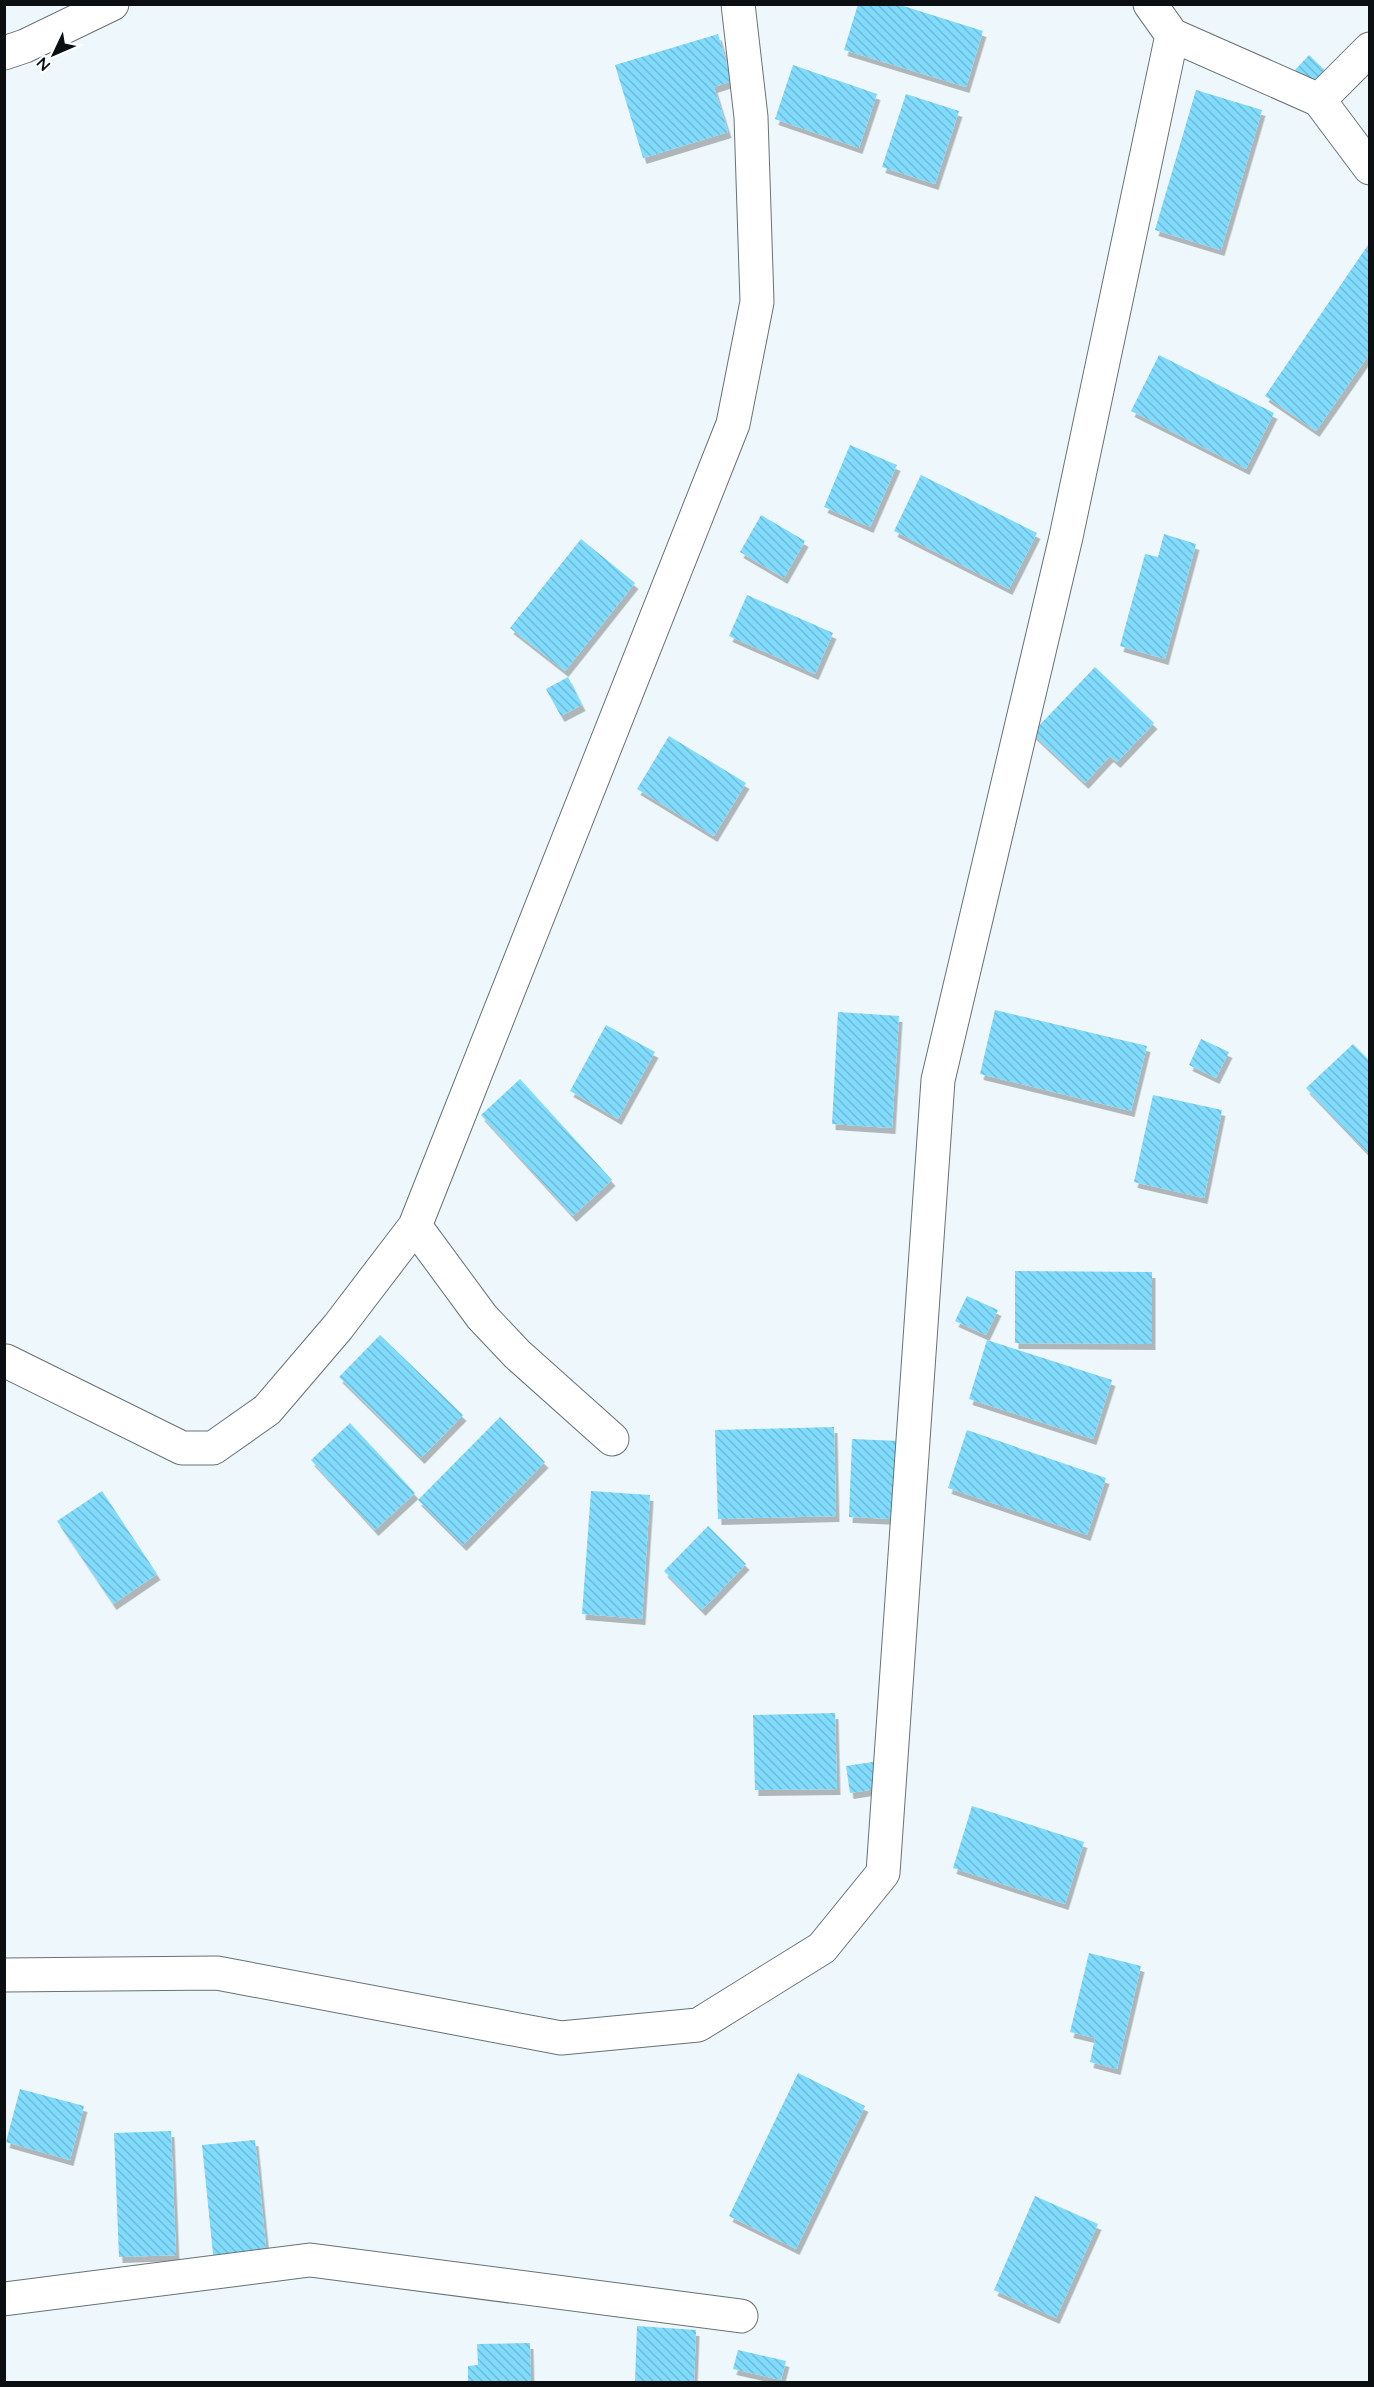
<svg xmlns="http://www.w3.org/2000/svg" width="1374" height="2387" font-family="Quicksand,sans-serif">
<defs>
<pattern id="building-back-hatch" width="6" height="6" patternUnits="userSpaceOnUse" patternTransform="scale(1.5)"><rect width="6" height="6" fill="#81dbfc"/><path d="M-1 5l2 2M0 0l6 6M5-1l2 2" fill="none" stroke="#6ebbd7"/></pattern>
<filter id="shadow"><feDropShadow dx="3.5" dy="6" stdDeviation="0" flood-color="#0004"/></filter>
</defs>
<rect width="100%" height="100%" fill="#eef8fc"/>
<path fill="url(#building-back-hatch)" filter="url(#shadow)" d="M 858,4 L 897,4 L 983,31 L 966,87 L 844,50 Z
M 718,34 L 732,81 L 714,87 L 728,132 L 643,158 L 615,65 Z
M 1309,55 L 1335,80 L 1321,95 L 1295,70 Z
M 793,65 L 877,94 L 859,148 L 775,119 Z
M 1196,90 L 1262,110 L 1221,250 L 1155,230 Z
M 906,94 L 959,111 L 935,184 L 882,167 Z
M 1370,242 L 1370,353 L 1316,431 L 1265,396 Z
M 1159,355 L 1274,413 L 1246,469 L 1131,411 Z
M 850,445 L 897,465 L 870,527 L 824,507 Z
M 921,475 L 1037,533 L 1009,589 L 894,531 Z
M 761,515 L 805,541 L 784,578 L 740,552 Z
M 1164,534 L 1196,544 L 1165,659 L 1120,646 L 1145,554 L 1158,557 Z
M 581,539 L 635,583 L 565,671 L 510,628 Z
M 747,595 L 833,633 L 815,674 L 729,636 Z
M 1095,667 L 1154,723 L 1117,762 L 1110,756 L 1085,783 L 1032,733 Z
M 568,677 L 582,705 L 561,716 L 546,689 Z
M 669,736 L 746,783 L 714,836 L 637,789 Z
M 995,1010 L 1147,1046 L 1131,1111 L 980,1074 Z
M 838,1012 L 899,1016 L 892,1128 L 832,1124 Z
M 606,1025 L 655,1052 L 618,1119 L 570,1091 Z
M 1201,1039 L 1229,1052 L 1216,1078 L 1189,1065 Z
M 1353,1044 L 1370,1061 L 1370,1155 L 1306,1088 Z
M 520,1079 L 612,1180 L 573,1216 L 481,1115 Z
M 1153,1095 L 1222,1110 L 1204,1198 L 1134,1182 Z
M 1015,1271 L 1152,1272 L 1152,1344 L 1015,1343 Z
M 967,1296 L 998,1310 L 986,1335 L 955,1321 Z
M 380,1335 L 463,1415 L 421,1458 L 339,1377 Z
M 987,1340 L 1112,1380 L 1093,1439 L 969,1399 Z
M 500,1417 L 545,1462 L 463,1545 L 418,1500 Z
M 350,1423 L 415,1493 L 375,1530 L 311,1460 Z
M 834,1427 L 836,1516 L 718,1519 L 715,1430 Z
M 967,1430 L 1106,1478 L 1087,1535 L 948,1488 Z
M 852,1439 L 900,1441 L 897,1519 L 849,1517 Z
M 102,1491 L 157,1574 L 113,1604 L 57,1521 Z
M 591,1491 L 650,1495 L 642,1619 L 582,1614 Z
M 708,1526 L 746,1564 L 702,1610 L 664,1571 Z
M 835,1713 L 837,1789 L 755,1790 L 753,1715 Z
M 879,1761 L 882,1788 L 850,1793 L 846,1766 Z
M 972,1806 L 1084,1842 L 1065,1904 L 953,1868 Z
M 1089,1953 L 1141,1966 L 1117,2069 L 1090,2062 L 1095,2038 L 1070,2032 Z
M 798,2073 L 865,2106 L 796,2249 L 729,2216 Z
M 20,2089 L 84,2106 L 70,2160 L 6,2142 Z
M 171,2131 L 176,2255 L 119,2257 L 114,2133 Z
M 255,2140 L 267,2258 L 214,2264 L 202,2145 Z
M 1035,2196 L 1098,2224 L 1056,2318 L 994,2290 Z
M 637,2326 L 696,2330 L 694,2382 L 635,2382 Z
M 530,2343 L 531,2382 L 468,2382 L 468,2366 L 478,2365 L 477,2344 Z
M 738,2350 L 786,2361 L 781,2380 L 733,2369 Z"/>
<g fill="none" stroke-linecap="round" stroke-linejoin="round">
<g stroke="#687174" stroke-width="35">
<path id="minor" d="M 1150,4 L 1172,35 L 1319,100 L 1370,168
M 4,53 L 25,46 L 112,4
M 1319,100 L 1370,49
M 415,1226 L 482,1317 L 517,1354 L 612,1439
M 6,1361 L 182,1448 L 213,1448 L 267,1410 L 338,1327 L 415,1226 L 733,424 L 757,302 L 751,117 L 738,4
M 4,1975 L 217,1973 L 561,2038 L 698,2025 L 822,1948 L 883,1873 L 938,1080 L 1066,537 L 1172,35
M 4,2299 L 310,2260 L 741,2316"/>
</g>
<use href="#minor" stroke="#fff" stroke-width="33"/>
</g>
<rect width="1374" height="2387" fill="none" stroke="#0c0f11" stroke-width="12"/>
<g transform="translate(54 54) rotate(226)" stroke="#ffffff" stroke-width="4.5" paint-order="stroke">
<path d="M0-4.5L10 22L0 15L-10 22Z" fill="#0c0f11"/>
<text y="-9" font-size="16" font-weight="bold" text-anchor="middle" fill="#0c0f11">N</text>
</g>
</svg>
